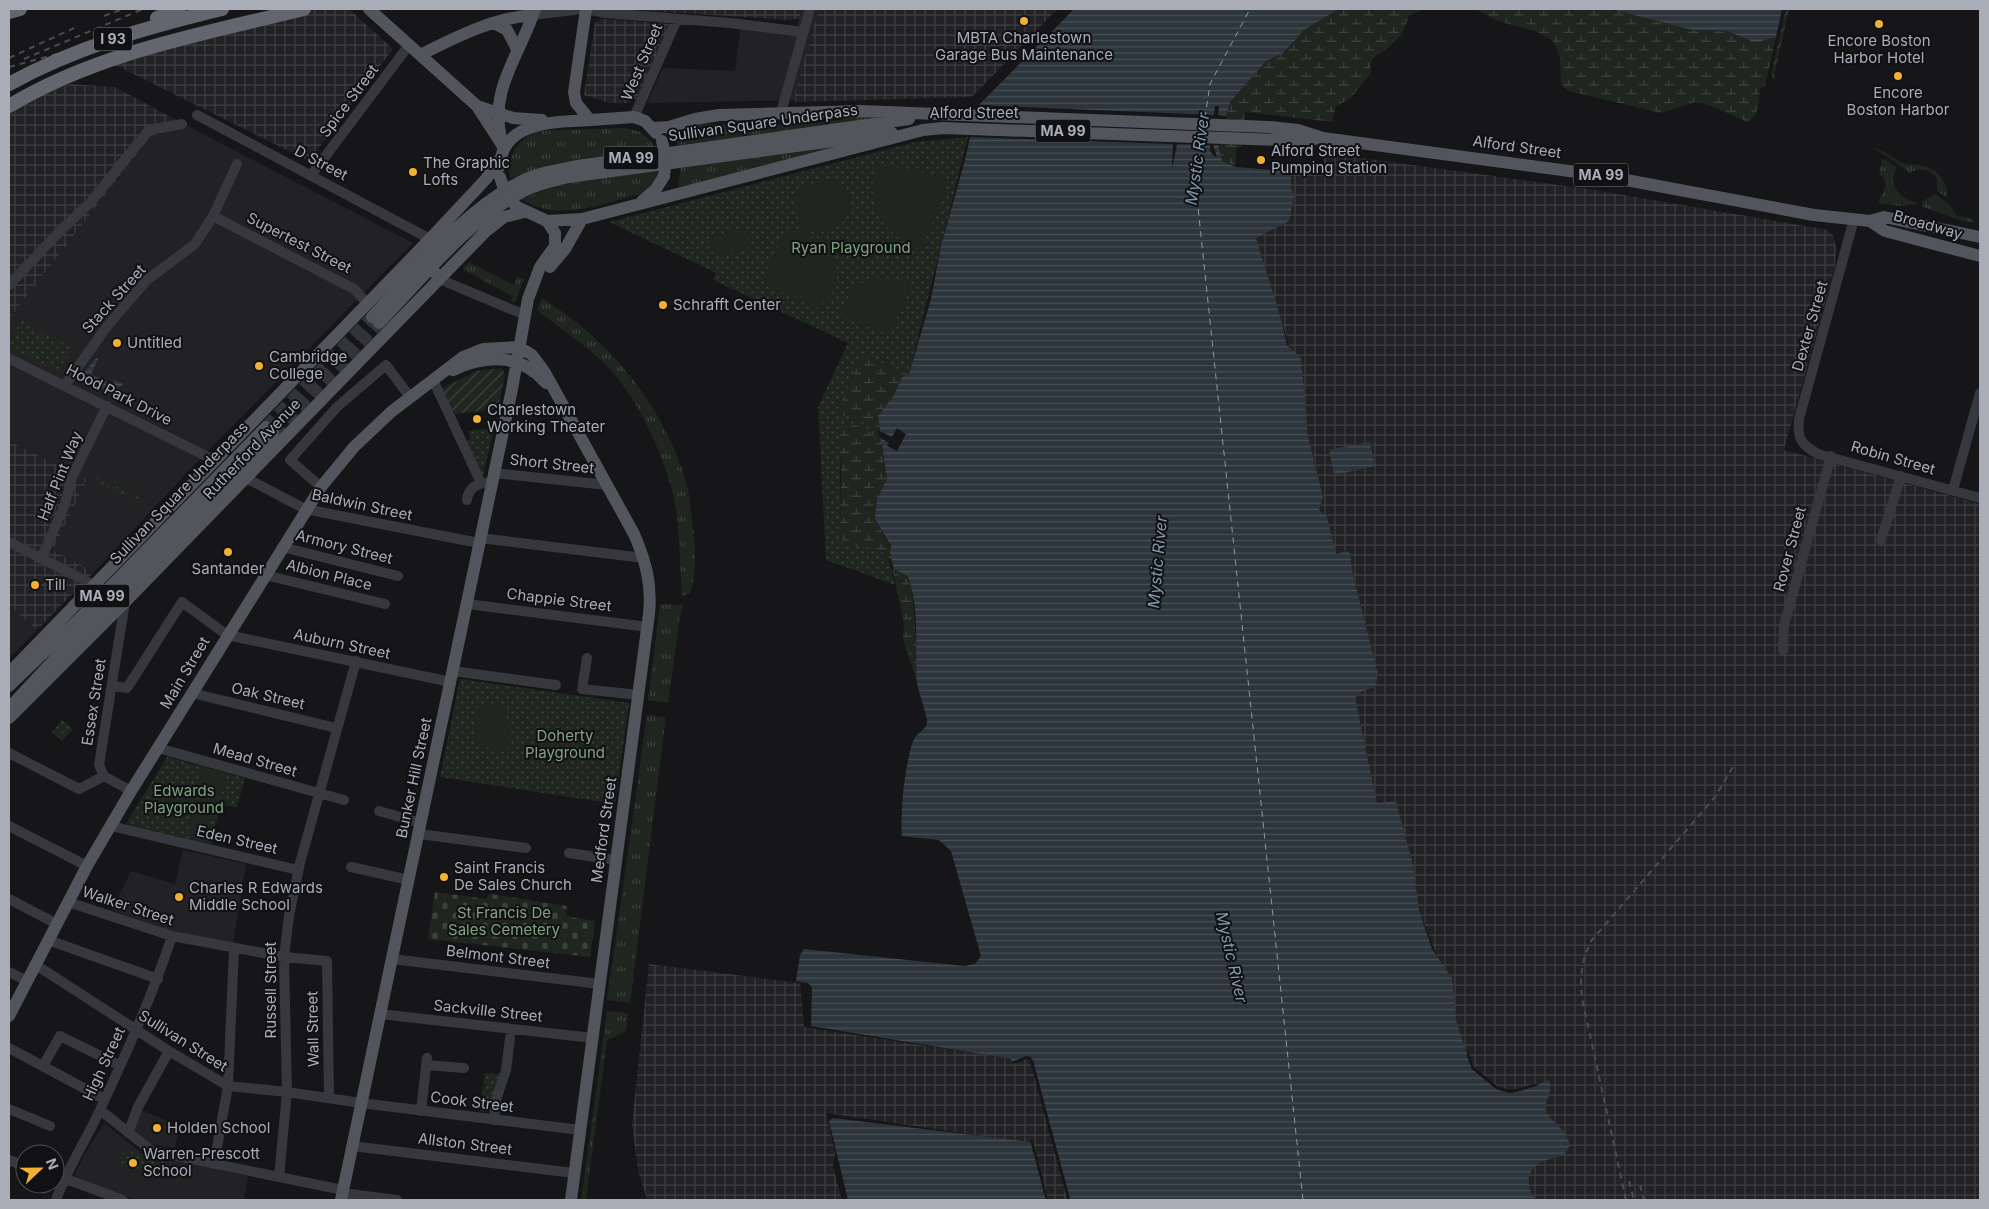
<svg xmlns="http://www.w3.org/2000/svg" width="1989" height="1209" font-family="Inter,sans-serif">
<defs>
<pattern id="industrial-grid" width="8" height="8" patternUnits="userSpaceOnUse" patternTransform="scale(1.25)"><rect width="8" height="8" fill="#222225"/><path d="M0 4h8M4 0v8" fill="none" stroke="#3f3f43"/></pattern>
<pattern id="grass-tufts" width="24" height="20" patternUnits="userSpaceOnUse" patternTransform="scale(1.25)"><rect width="24" height="20" fill="#1e261f"/><path d="M3 7l-1-3M5 7V3M7 7l1-3M15 17l-1-3M17 17v-4M19 17l1-3" fill="none" stroke="#3c433d"/></pattern>
<pattern id="wetland-marsh" width="20" height="14" patternUnits="userSpaceOnUse" patternTransform="scale(1.25)"><rect width="20" height="14" fill="#1e261f"/><path d="M1 5h8M5 5V1M11 12h8M15 12V8" fill="none" stroke="#3c433d"/></pattern>
<pattern id="cemetery-stones" width="16" height="16" patternUnits="userSpaceOnUse" patternTransform="scale(1.25)"><rect width="16" height="16" fill="#1e261f"/><path d="M2 7V4a2 2 0 0 1 4 0v3zM10 15v-3a2 2 0 0 1 4 0v3z" fill="#3c433d"/></pattern>
<pattern id="park-dots" width="8" height="8" patternUnits="userSpaceOnUse" patternTransform="scale(1.25)"><rect width="8" height="8" fill="#1e261f"/><path d="M2 2h.1M6 6h.1" fill="none" stroke="#3c433d" stroke-width="1.8" stroke-linecap="round"/></pattern>
<pattern id="garden-furrows" width="10" height="10" patternUnits="userSpaceOnUse" patternTransform="scale(1.25)"><rect width="10" height="10" fill="#1e261f"/><path d="M-1 1l2-2M0 10L10 0M9 11l2-2" fill="none" stroke="#3c433d"/></pattern>
<pattern id="water-rules" width="6" height="5" patternUnits="userSpaceOnUse" patternTransform="scale(1.25)"><rect width="6" height="5" fill="#2c353c"/><path d="M0 2.5h6" fill="none" stroke="#485056"/></pattern>
</defs>
<rect width="100%" height="100%" fill="#161618"/>
<path fill="#222225" d="M 619,9 L 1057,9 L 972,97 L 647,103 L 663,68 L 735,71 L 740,29 L 795,34 L 799,19 Z
M 180,122 L 413,243 L 195,464 L 94,572 L 53,550 L 87,479 L 9,441 L 9,319 L 151,136 L 175,130 Z
M 9,606 L 37,630 L 9,659 Z
M 183,850 L 246,864 L 233,944 L 166,929 L 112,910 L 131,871 L 175,884 Z
M 141,1110 L 180,1126 L 175,1148 L 151,1144 L 134,1130 Z
M 104,1123 L 144,1155 L 248,1176 L 244,1200 L 138,1200 L 76,1178 L 75,1173 L 86,1152 Z"/>
<path fill="url(#industrial-grid)" d="M 313,9 L 349,9 L 393,49 L 309,161 L 111,63 Z
M 619,9 L 802,9 L 799,18 L 791,20 Z
M 819,9 L 1057,9 L 972,97 L 795,102 L 795,92 Z
M 602,19 L 671,24 L 640,97 L 627,103 L 610,103 L 584,95 L 595,22 Z
M 70,84 L 115,87 L 180,122 L 175,130 L 151,136 L 9,319 L 9,113 L 49,91 Z
M 1325,153 L 1595,190 L 1828,230 L 1833,235 L 1836,247 L 1835,266 L 1784,450 L 1980,504 L 1980,1200 L 1456,1200 L 1436,953 L 1419,910 L 1413,864 L 1396,801 L 1377,804 L 1355,698 L 1361,692 L 1376,686 L 1378,674 L 1353,575 L 1350,553 L 1347,551 L 1336,554 L 1319,510 L 1323,497 L 1308,435 L 1303,391 L 1256,238 L 1269,231 L 1275,170 L 1321,175 Z
M 9,441 L 87,479 L 53,550 L 94,572 L 37,630 L 9,606 Z
M 649,964 L 800,983 L 804,1027 L 1011,1059 L 1031,1057 L 1070,1199 L 1046,1200 L 1029,1143 L 826,1113 L 835,1153 L 833,1167 L 842,1200 L 647,1200 L 638,1171 L 632,1124 Z"/>
<path fill="url(#grass-tufts)" d="M 846,117 L 881,117 L 881,118 L 679,145 L 671,132 L 688,124 C 714,124 832,128 846,117 Z
M 624,128 C 640,130 648,135 656,149 C 607,156 556,158 510,179 C 507,156 516,141 537,131 Z
M 857,141 L 683,188 L 678,186 L 681,166 Z
M 1873,148 C 1889,152 1888,156 1900,162 C 1907,165 1913,164 1920,165 C 1936,167 1948,182 1948,198 L 1937,191 L 1937,179 C 1930,169 1920,167 1909,173 L 1894,161 Z
M 1885,159 L 1897,168 C 1885,185 1902,200 1918,203 L 1918,204 L 1900,206 L 1878,203 L 1886,186 L 1884,178 L 1879,174 L 1882,160 Z
M 659,169 C 655,181 651,187 640,194 C 601,204 558,223 521,199 L 568,182 Z
M 1935,194 L 1949,204 L 1957,216 L 1970,218 L 1976,223 L 1965,222 L 1923,207 L 1922,202 Z
M 469,262 L 514,285 L 517,277 L 524,279 L 515,303 L 511,301 L 512,296 L 462,269 Z
M 542,298 C 610,340 665,407 687,485 C 690,496 690,508 692,519 C 695,543 698,570 690,594 L 682,596 C 679,561 681,524 672,490 C 661,449 636,395 606,365 C 586,345 559,328 537,310 Z
M 660,604 L 684,605 L 681,610 L 668,703 L 648,700 Z
M 647,715 L 666,717 L 630,1003 L 607,1000 Z
M 607,1011 L 628,1013 L 626,1031 L 607,1040 L 586,1200 L 581,1200 Z"/>
<path fill="url(#wetland-marsh)" d="M 1339,9 L 1422,9 L 1409,16 L 1402,34 L 1386,50 L 1374,57 L 1370,65 L 1371,73 L 1351,98 L 1336,106 L 1332,122 L 1245,112 L 1242,146 L 1237,148 L 1235,165 L 1222,161 L 1218,145 L 1219,134 L 1231,101 L 1266,61 L 1283,53 L 1304,30 Z
M 1475,9 L 1611,9 L 1692,30 L 1727,31 L 1751,41 L 1757,42 L 1776,37 L 1765,86 L 1760,89 C 1758,101 1760,115 1748,122 L 1706,104 L 1695,102 L 1661,113 L 1569,91 L 1561,85 L 1560,56 L 1553,41 L 1537,32 L 1498,21 Z
M 862,355 L 909,374 L 878,416 L 887,479 L 877,499 L 875,519 L 912,588 L 918,662 L 917,682 L 903,639 L 904,624 L 891,561 L 881,551 L 843,544 L 840,531 L 841,472 L 838,410 Z"/>
<path fill="url(#cemetery-stones)" d="M 435,892 L 486,899 L 490,894 L 567,906 L 566,916 L 595,921 L 590,957 L 428,939 Z"/>
<path fill="url(#park-dots)" d="M 968,137 L 909,374 L 862,355 L 838,410 L 838,413 L 855,421 L 857,419 L 892,437 L 889,442 L 853,424 L 840,431 L 840,531 L 843,544 C 882,550 887,543 895,585 L 826,560 L 818,407 L 848,343 L 713,280 L 716,273 L 609,222 L 915,142 Z
M 23,320 L 36,330 L 73,347 L 73,350 L 57,371 L 9,347 L 9,339 Z
M 494,428 L 482,480 L 465,442 L 471,438 L 468,431 Z
M 95,477 L 139,497 L 136,501 L 93,480 Z
M 460,679 L 629,703 L 615,804 L 440,777 Z
M 62,720 L 73,729 L 62,741 L 52,732 Z
M 167,757 L 245,778 L 237,807 L 220,805 L 211,844 L 126,824 Z
M 485,1073 L 501,1074 L 491,1112 L 480,1111 Z
M 128,1151 L 170,1164 L 165,1179 L 119,1162 L 122,1153 Z"/>
<path fill="url(#garden-furrows)" d="M 1786,9 L 1789,9 L 1774,76 L 1776,83 L 1771,75 Z
M 502,368 L 505,375 L 498,409 L 453,414 L 441,389 L 476,371 Z"/>
<path fill="#1e261f" d="M 876,163 L 940,176 L 939,178 L 944,180 L 946,190 L 921,249 C 881,234 865,204 876,163 Z
M 835,178 C 871,202 839,248 799,224 L 795,193 L 799,187 Z
M 742,228 L 746,231 L 750,243 L 747,249 L 720,256 L 713,252 L 710,241 L 714,236 Z
M 785,229 C 810,230 828,239 835,264 C 838,272 838,283 834,290 C 830,297 823,302 818,308 L 767,286 L 764,279 Z
M 879,277 L 899,280 L 911,286 L 889,335 L 841,316 C 850,292 853,283 879,277 Z
M 478,704 L 507,707 L 505,727 L 509,727 L 507,750 L 474,746 Z
M 203,767 L 226,773 L 219,802 L 212,802 L 214,805 L 208,835 L 205,838 L 192,834 L 189,830 L 194,801 L 199,798 L 194,797 Z"/>
<path fill="url(#water-rules)" d="M 1074,9 L 1339,9 L 1304,30 L 1283,53 L 1266,61 L 1231,101 L 1219,134 L 1218,145 L 1222,161 L 1236,167 L 1285,171 L 1291,175 L 1291,188 L 1294,196 L 1289,221 L 1256,238 L 1281,319 L 1287,345 L 1301,358 L 1308,436 L 1323,497 L 1319,510 L 1327,517 L 1336,554 L 1347,551 L 1350,553 L 1353,575 L 1378,674 L 1376,686 L 1361,692 L 1355,698 L 1377,803 L 1396,801 L 1413,864 L 1419,910 L 1432,949 L 1452,978 L 1456,1020 L 1472,1069 L 1496,1089 L 1508,1093 L 1526,1090 L 1548,1080 C 1555,1092 1545,1097 1545,1109 C 1551,1124 1567,1128 1570,1145 L 1565,1154 C 1557,1158 1545,1159 1538,1164 C 1525,1173 1527,1189 1536,1200 L 1067,1200 L 1070,1199 L 1033,1060 L 1026,1057 L 1012,1062 L 1011,1059 L 811,1026 L 812,987 L 808,983 L 796,981 L 800,955 L 804,949 L 964,966 L 975,964 L 981,956 L 951,851 L 939,840 L 902,836 C 900,811 905,764 913,741 C 916,733 925,731 927,723 C 928,716 918,692 917,682 C 915,654 920,600 907,576 L 894,569 L 890,552 L 891,546 L 875,519 L 877,499 L 887,479 L 878,416 L 894,395 L 902,377 L 909,374 L 931,299 L 941,246 L 965,160 L 977,107 Z
M 1611,9 L 1782,9 L 1776,37 L 1757,42 L 1751,41 L 1727,31 L 1692,30 Z
M 96,358 L 98,359 L 91,374 L 112,385 L 114,380 L 123,384 L 116,390 L 115,394 L 84,379 L 84,373 Z
M 1370,442 L 1375,466 L 1334,475 L 1329,450 Z
M 833,1118 L 1030,1142 L 1046,1200 L 848,1200 L 829,1121 Z"/>
<path fill="#161618" d="M 975,105 L 1214,115 L 1215,106 L 1219,106 L 1218,115 L 1227,116 L 1221,135 L 1221,145 L 1213,145 L 1217,157 L 1214,156 L 1210,151 L 1210,145 L 1177,144 L 1172,169 L 1173,144 L 969,137 Z
M 897,428 L 906,434 L 897,451 L 887,446 L 889,443 L 879,437 L 877,430 L 892,437 Z
M 1468,1050 L 1474,1067 L 1498,1087 L 1512,1090 L 1535,1084 L 1539,1085 L 1512,1093 L 1496,1089 L 1472,1069 L 1467,1056 Z
M 1026,1056 L 1031,1057 L 1032,1060 L 1070,1199 L 1067,1200 L 1065,1200 L 1067,1198 L 1030,1061 L 1027,1059 L 1013,1064 L 1012,1062 Z
M 1030,1139 L 1033,1141 L 1048,1200 L 1046,1200 Z"/>
<g fill="none" stroke-linecap="round" stroke-linejoin="round">
<path stroke="#7f9bb3" stroke-width="1" stroke-dasharray="6 5" stroke-linecap="butt" d="M 1205,118 L 1210,84 L 1250,9
M 1201,144 L 1195,179 L 1303,1200"/>
<path stroke="#333438" stroke-width="12" stroke-dasharray="12 6" stroke-linecap="butt" d="M 266,427 L 372,317
M 273,433 L 379,323"/>
<path stroke="#37383d" stroke-width="10" d="M 587,9 L 605,13 L 730,23 L 804,32
M 533,15 L 582,9
M 781,112 L 810,9
M 197,115 L 430,239
M 634,117 L 677,19
M 312,174 L 409,45
M 213,216 L 354,289 L 367,303
M 1854,219 L 1799,419 C 1797,438 1801,445 1818,454 L 1980,498
M 439,279 L 525,315
M 9,285 L 63,228 L 90,203 L 149,130 L 182,124
M 10,359 L 214,460
M 433,380 L 481,483
M 65,385 L 108,325 L 147,280 L 195,244 L 213,216 L 237,164
M 493,473 L 607,485
M 246,478 L 305,509 L 479,543
M 321,487 L 290,460 L 337,407 L 386,365 L 410,397
M 1953,490 L 1980,393
M 467,500 C 468,489 477,482 488,483
M 480,538 L 644,558
M 1881,540 L 1901,476
M 9,542 L 94,585
M 282,547 L 398,576
M 41,559 L 65,504 L 72,477 L 107,406
M 265,575 L 385,604
M 125,602 L 99,765 L 104,776 L 131,791
M 467,604 L 648,627
M 1783,650 L 1784,625 L 1831,456
M 587,658 L 582,689 L 639,695
M 453,671 L 556,685
M 112,686 L 127,688 L 182,602 L 227,635 L 451,682
M 192,693 L 336,728
M 158,748 L 344,800
M 9,753 L 79,789 L 104,776
M 379,811 L 421,823
M 9,826 L 87,866
M 111,826 L 298,870
M 419,834 L 526,848
M 569,853 L 616,860
M 351,867 L 409,880
M 9,899 L 57,924
M 68,902 L 172,936 L 284,957 L 327,961 L 329,1097
M 48,940 L 158,979
M 392,959 L 600,984
M 36,965 L 169,1051 L 228,1086 L 287,1092 L 361,1103 L 580,1130
M 9,972 L 27,981
M 380,1014 L 593,1038
M 9,1048 L 104,1099
M 426,1065 L 464,1068
M 43,1066 L 60,1036 L 119,1065
M 9,1109 L 50,1126
M 100,1110 L 152,1151 L 343,1190
M 421,1111 L 427,1058
M 494,1120 L 496,1100 L 506,1070 L 510,1038
M 128,1133 L 138,1107 L 169,1051
M 352,1146 L 574,1173
M 9,1160 L 25,1166
M 214,1164 L 228,1086 L 234,949
M 55,1175 L 123,1200
M 279,1177 L 287,1092 L 284,957 L 289,916 L 300,863 L 356,661
M 342,1193 L 397,1200
M 56,1200 C 67,1169 85,1142 99,1112 C 126,1054 152,997 172,936"/>
<path stroke="#53555c" stroke-width="12" d="M 369,9 L 477,106 L 504,148
M 586,9 L 574,92 L 576,103 L 590,120
M 494,23 L 507,30 L 517,49
M 420,55 C 456,37 493,18 533,15
M 477,106 L 513,118 L 542,120
M 652,128 L 669,127 L 695,119 L 719,115 L 861,111 L 1269,127 L 1298,130 L 1323,138 L 1599,175 L 1814,215 L 1870,221 L 1884,217 L 1980,237
M 501,138 C 489,89 521,53 535,9
M 500,166 C 502,120 558,122 591,120 C 606,119 620,118 634,117 L 645,121 L 656,133
M 642,201 L 656,189 L 664,176
M 517,207 L 547,221 L 582,219 L 923,130 L 943,128 L 1282,140 L 1315,139
M 1870,221 L 1885,231 L 1980,256
M 550,267 L 565,249 L 582,219
M 372,317 C 416,271 462,212 518,183 C 536,173 557,170 577,166 L 909,119
M 379,323 C 422,279 470,218 524,191 C 537,184 553,181 568,177 L 892,133
M 453,370 C 485,355 521,353 546,383
M 9,673 L 430,239 L 486,179 L 500,159
M 9,686 L 83,615 L 266,427
M 10,707 L 89,622 L 273,433
M 9,718 L 125,602 L 486,231 L 504,217 L 524,212
M 9,1016 L 87,866 L 131,791 L 321,487 L 354,447 L 391,412 L 463,357 L 483,349 L 519,347 L 532,355 L 544,371 L 634,534 C 646,562 652,584 649,614 L 571,1200
M 341,1200 L 512,389 L 528,299 L 540,267 L 555,246 L 555,233 L 547,221"/>
<path stroke="#63666e" stroke-width="14" d="M 9,12 L 20,9
M 9,106 C 99,52 203,34 304,9"/>
<path stroke="#4a4c52" stroke-width="2" stroke-dasharray="6 5" stroke-linecap="butt" d="M 104,16 L 123,9
M 9,58 L 74,28
M 24,59 L 143,9
M 9,67 L 131,34 L 194,9
M 1629,1181 L 1634,1200
M 1640,1185 L 1644,1200
M 1626,1200 L 1583,1003 C 1579,980 1581,962 1591,941 L 1715,797 L 1734,765"/>
<path stroke="#53555c" stroke-width="12" d="M 662,141 L 666,158 L 664,176
M 500,177 L 506,195 L 517,207
M 418,260 L 427,263 L 436,274"/>
<path stroke="#63666e" stroke-width="14" d="M 157,18 L 179,9
M 9,84 C 76,47 148,27 222,9"/>
</g>
<g fill="#f2b134" stroke="#111113" stroke-width="2">
<circle cx="1024" cy="21" r="5"/>
<circle cx="1879" cy="24" r="5"/>
<circle cx="1898" cy="76" r="5"/>
<circle cx="1261" cy="160" r="5"/>
<circle cx="413" cy="172" r="5"/>
<circle cx="663" cy="305" r="5"/>
<circle cx="117" cy="343" r="5"/>
<circle cx="259" cy="366" r="5"/>
<circle cx="477" cy="419" r="5"/>
<circle cx="228" cy="552" r="5"/>
<circle cx="35" cy="585" r="5"/>
<circle cx="444" cy="877" r="5"/>
<circle cx="179" cy="897" r="5"/>
<circle cx="157" cy="1128" r="5"/>
<circle cx="133" cy="1163" r="5"/>
</g>
<g text-anchor="middle" stroke-width="4" stroke-linejoin="round" paint-order="stroke">
<g fill="#111113" stroke="#7b7e86" stroke-width="1">
<rect x="94" y="27.5" width="38" height="23" rx="4"/>
<rect x="1035.5" y="119.5" width="55" height="23" rx="4"/>
<rect x="603.5" y="146.5" width="55" height="23" rx="4"/>
<rect x="1573.5" y="163.5" width="55" height="23" rx="4"/>
<rect x="74.5" y="584.5" width="55" height="23" rx="4"/>
</g>
<g font-size="14" font-weight="bold" fill="#a8adb8">
<text x="113" y="44">I 93</text>
<text x="1063" y="136">MA 99</text>
<text x="631" y="163">MA 99</text>
<text x="1601" y="180">MA 99</text>
<text x="102" y="601">MA 99</text>
</g>
<g font-size="15" fill="#a8adb8" stroke="#111113" text-anchor="start">
<text x="1024" y="43" text-anchor="middle">MBTA Charlestown<tspan x="1024" dy="17">Garage Bus Maintenance</tspan></text>
<text x="1879" y="46" text-anchor="middle">Encore Boston<tspan x="1879" dy="17">Harbor Hotel</tspan></text>
<text x="1898" y="98" text-anchor="middle">Encore<tspan x="1898" dy="17">Boston Harbor</tspan></text>
<text x="1271" y="156">Alford Street<tspan x="1271" dy="17">Pumping Station</tspan></text>
<text x="423" y="168">The Graphic<tspan x="423" dy="17">Lofts</tspan></text>
<text x="673" y="310">Schrafft Center</text>
<text x="127" y="348">Untitled</text>
<text x="269" y="362">Cambridge<tspan x="269" dy="17">College</tspan></text>
<text x="487" y="415">Charlestown<tspan x="487" dy="17">Working Theater</tspan></text>
<text x="228" y="574" text-anchor="middle">Santander</text>
<text x="45" y="590">Till</text>
<text x="454" y="873">Saint Francis<tspan x="454" dy="17">De Sales Church</tspan></text>
<text x="189" y="893">Charles R Edwards<tspan x="189" dy="17">Middle School</tspan></text>
<text x="167" y="1133">Holden School</text>
<text x="143" y="1159">Warren-Prescott<tspan x="143" dy="17">School</tspan></text>
</g>
<g font-size="15" fill="#a8adb8" stroke="#111113">
<text transform="translate(642 62) rotate(-67)" y="5">West Street</text>
<text transform="translate(349 101) rotate(-53)" y="5">Spice Street</text>
<text x="974" y="118">Alford Street</text>
<text transform="translate(763 123) rotate(-8)" y="5">Sullivan Square Underpass</text>
<text transform="translate(1517 147) rotate(8)" y="5">Alford Street</text>
<text transform="translate(321 163) rotate(28)" y="5">D Street</text>
<text transform="translate(1928 225) rotate(16)" y="5">Broadway</text>
<text transform="translate(299 243) rotate(27)" y="5">Supertest Street</text>
<text transform="translate(114 299) rotate(-48)" y="5">Stack Street</text>
<text transform="translate(1810 326) rotate(-74)" y="5">Dexter Street</text>
<text transform="translate(119 395) rotate(27)" y="5">Hood Park Drive</text>
<text transform="translate(252 449) rotate(-46)" y="5">Rutherford Avenue</text>
<text transform="translate(1893 458) rotate(16)" y="5">Robin Street</text>
<text transform="translate(552 464) rotate(6)" y="5">Short Street</text>
<text transform="translate(60 476) rotate(-68)" y="5">Half Pint Way</text>
<text transform="translate(179 493) rotate(-46)" y="5">Sullivan Square Underpass</text>
<text transform="translate(362 505) rotate(12)" y="5">Baldwin Street</text>
<text transform="translate(344 547) rotate(14)" y="5">Armory Street</text>
<text transform="translate(1790 549) rotate(-75)" y="5">Rover Street</text>
<text transform="translate(329 575) rotate(14)" y="5">Albion Place</text>
<text transform="translate(559 600) rotate(7)" y="5">Chappie Street</text>
<text transform="translate(342 644) rotate(12)" y="5">Auburn Street</text>
<text transform="translate(185 673) rotate(-59)" y="5">Main Street</text>
<text transform="translate(268 696) rotate(13)" y="5">Oak Street</text>
<text transform="translate(94 702) rotate(-81)" y="5">Essex Street</text>
<text transform="translate(255 760) rotate(16)" y="5">Mead Street</text>
<text transform="translate(414 778) rotate(-78)" y="5">Bunker Hill Street</text>
<text transform="translate(604 830) rotate(-82)" y="5">Medford Street</text>
<text transform="translate(237 840) rotate(13)" y="5">Eden Street</text>
<text transform="translate(128 906) rotate(18)" y="5">Walker Street</text>
<text transform="translate(498 957) rotate(7)" y="5">Belmont Street</text>
<text transform="translate(271 990) rotate(-90)" y="5">Russell Street</text>
<text transform="translate(488 1011) rotate(6)" y="5">Sackville Street</text>
<text transform="translate(313 1029) rotate(-91)" y="5">Wall Street</text>
<text transform="translate(183 1041) rotate(32)" y="5">Sullivan Street</text>
<text transform="translate(104 1064) rotate(-65)" y="5">High Street</text>
<text transform="translate(472 1102) rotate(7)" y="5">Cook Street</text>
<text transform="translate(465 1144) rotate(7)" y="5">Allston Street</text>
</g>
<g font-size="15" fill="#7fa381" stroke="#111113">
<text x="851" y="253">Ryan Playground</text>
<text x="565" y="741">Doherty<tspan x="565" dy="17">Playground</tspan></text>
<text x="184" y="796">Edwards<tspan x="184" dy="17">Playground</tspan></text>
<text x="504" y="918">St Francis De<tspan x="504" dy="17">Sales Cemetery</tspan></text>
</g>
<g font-size="16" font-style="italic" fill="#7f9bb3" stroke="#111113">
<text transform="translate(1197 159) rotate(-82)" y="6">Mystic River</text>
<text transform="translate(1157 562) rotate(-85)" y="6">Mystic River</text>
<text transform="translate(1232 957) rotate(77)" y="6">Mystic River</text>
</g>
</g>
<rect width="1989" height="1209" fill="none" stroke="#a8adb8" stroke-width="20"/>
<g transform="translate(40 1169) rotate(68)"><circle r="24" fill="#111113" stroke="#4d4f55"/>
<path d="M0-4L9 19L0 12L-9 19Z" fill="#f2b134"/>
<text y="-8" font-size="14" font-weight="bold" text-anchor="middle" fill="#a8adb8">N</text>
</g>
</svg>
